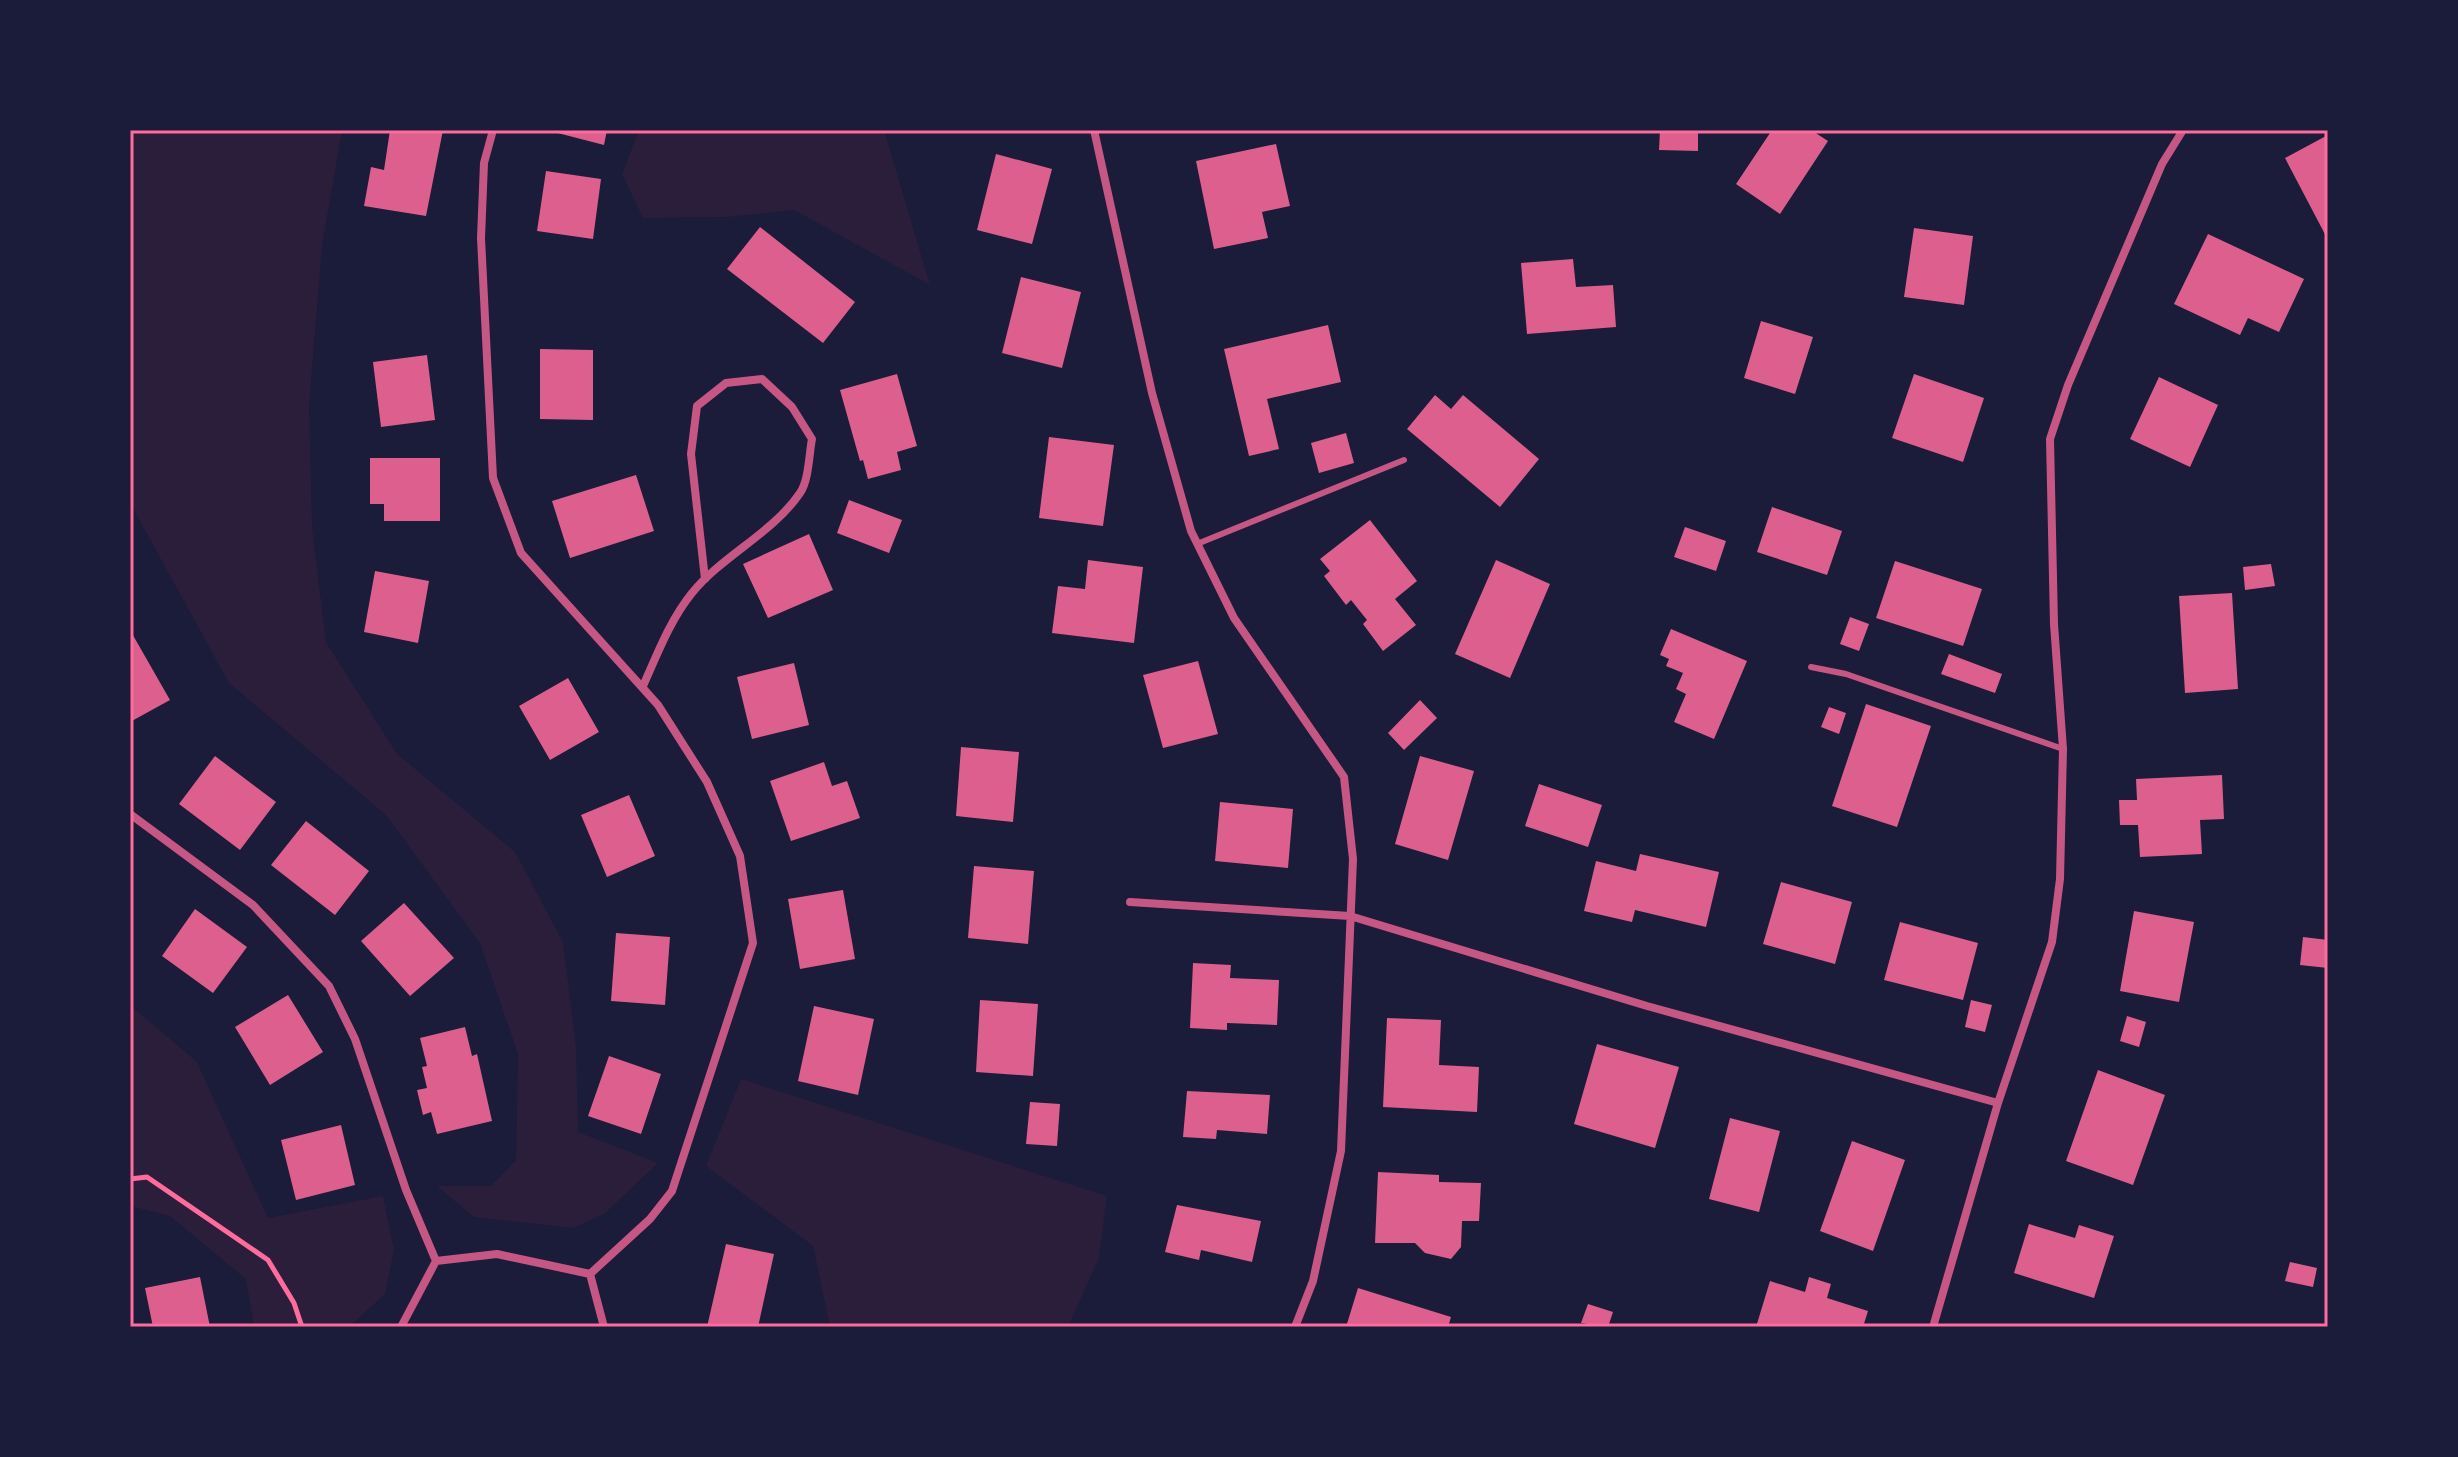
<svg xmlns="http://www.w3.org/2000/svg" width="2458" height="1457" font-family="'DejaVu Sans',sans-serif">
<rect width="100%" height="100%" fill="#1b1b3a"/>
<path fill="#2a1e3b" d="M 130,130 L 342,130 L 322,246 L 309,406 L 312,527 L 326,642 L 397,754 L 515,852 L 563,942 L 576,1047 L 578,1132 L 658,1163 L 604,1214 L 573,1228 L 474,1217 L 437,1186 L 491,1186 L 516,1160 L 518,1054 L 480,943 L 386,815 L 229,683 L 130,503 Z
M 639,130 L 884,130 L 930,285 L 794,210 L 727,217 L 643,218 L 622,174 Z
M 130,1005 L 197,1062 L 268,1218 L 383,1196 L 394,1250 L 385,1294 L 349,1327 L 254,1327 L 246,1279 L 170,1216 L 130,1206 Z
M 741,1079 L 1107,1196 L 1099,1258 L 1068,1327 L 830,1327 L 813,1246 L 706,1166 Z"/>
<path fill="#dd5f8e" d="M 390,130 L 443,130 L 426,216 L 364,206 L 371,167 L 384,170 Z
M 546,130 L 607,130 L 604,145 Z
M 1660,130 L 1698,130 L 1698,151 L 1659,150 Z
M 1772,130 L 1811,130 L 1828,141 L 1780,214 L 1736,184 Z
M 2326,136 L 2328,141 L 2328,240 L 2285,158 Z
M 1276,144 L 1290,206 L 1262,212 L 1268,238 L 1214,249 L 1196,161 Z
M 996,154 L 1052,169 L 1032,244 L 977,230 Z
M 546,171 L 601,179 L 593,239 L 537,231 Z
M 760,227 L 855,302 L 823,343 L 727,269 Z
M 1914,228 L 1973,236 L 1964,305 L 1904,297 Z
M 2208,234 L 2304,279 L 2279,332 L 2248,318 L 2240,335 L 2174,304 Z
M 1573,259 L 1576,287 L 1613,285 L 1616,327 L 1527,334 L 1521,263 Z
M 1021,277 L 1081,292 L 1062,368 L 1002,353 Z
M 1761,321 L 1813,337 L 1795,394 L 1744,378 Z
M 1328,325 L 1341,382 L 1267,399 L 1279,449 L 1249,456 L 1224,349 Z
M 540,349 L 593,350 L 593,420 L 540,419 Z
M 427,355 L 435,420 L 381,427 L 373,362 Z
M 897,374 L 917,446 L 897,452 L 901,470 L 868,479 L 863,460 L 860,461 L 840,390 Z
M 1914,374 L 1984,398 L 1963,462 L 1892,438 Z
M 2159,377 L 2218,405 L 2190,467 L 2130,439 Z
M 1435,395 L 1451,409 L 1463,395 L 1539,459 L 1500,507 L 1407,429 Z
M 1346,433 L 1354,463 L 1319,473 L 1311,443 Z
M 1049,437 L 1114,445 L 1103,526 L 1039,518 Z
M 370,458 L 440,458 L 440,521 L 384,521 L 384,504 L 370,504 Z
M 636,475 L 654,531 L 570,558 L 552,501 Z
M 849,500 L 902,520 L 889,553 L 837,533 Z
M 1772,507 L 1842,531 L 1827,575 L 1757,552 Z
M 1370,520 L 1417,581 L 1395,599 L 1416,625 L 1383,651 L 1363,624 L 1367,620 L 1351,600 L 1346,605 L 1324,576 L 1330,571 L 1320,559 Z
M 1685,527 L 1726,541 L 1716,571 L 1674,557 Z
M 809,534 L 833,590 L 768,618 L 743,564 Z
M 1088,560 L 1143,567 L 1134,643 L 1052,633 L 1058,586 L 1085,589 Z
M 1496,560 L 1550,584 L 1510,678 L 1455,654 Z
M 1895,561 L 1982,589 L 1963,646 L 1876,618 Z
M 2271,564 L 2275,586 L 2245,590 L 2243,567 Z
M 375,571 L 429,581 L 418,643 L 364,632 Z
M 2232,593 L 2238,689 L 2185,693 L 2179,596 Z
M 1850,617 L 1869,624 L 1859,651 L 1840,644 Z
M 1671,629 L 1747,661 L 1714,739 L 1674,722 L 1686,694 L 1676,689 L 1683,673 L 1666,666 L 1669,659 L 1660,655 Z
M 130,630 L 170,700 L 130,722 Z
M 1949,654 L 2002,674 L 1995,693 L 1941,674 Z
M 1198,661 L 1218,734 L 1163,748 L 1143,675 Z
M 794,663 L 809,725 L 752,739 L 737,677 Z
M 568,678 L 599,732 L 550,760 L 519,706 Z
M 1420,700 L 1437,718 L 1404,750 L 1388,733 Z
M 1866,704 L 1931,726 L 1897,827 L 1832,806 Z
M 1829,707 L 1846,713 L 1839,734 L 1821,727 Z
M 961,747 L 1019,752 L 1013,822 L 956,816 Z
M 215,756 L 276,802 L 240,850 L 179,804 Z
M 1420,756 L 1474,771 L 1448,860 L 1395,844 Z
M 824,762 L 832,786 L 847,781 L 860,818 L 791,841 L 770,781 Z
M 2222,775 L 2224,819 L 2200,820 L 2202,854 L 2140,857 L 2138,825 L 2120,825 L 2119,800 L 2137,800 L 2136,779 Z
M 1539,784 L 1602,805 L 1588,847 L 1525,826 Z
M 629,795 L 655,856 L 607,877 L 581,815 Z
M 1220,802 L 1293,809 L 1288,868 L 1215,861 Z
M 306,821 L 369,871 L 335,915 L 271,865 Z
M 1640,854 L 1719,872 L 1706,927 L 1635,910 L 1632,922 L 1584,911 L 1596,861 L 1636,871 Z
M 974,866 L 1034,871 L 1028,944 L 968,938 Z
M 1781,882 L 1852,902 L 1835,964 L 1763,944 Z
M 843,890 L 855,959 L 800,969 L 788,899 Z
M 404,903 L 454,958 L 410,996 L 361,941 Z
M 195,909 L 247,947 L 213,993 L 162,956 Z
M 2134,911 L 2194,922 L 2179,1002 L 2120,991 Z
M 1900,922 L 1978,943 L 1963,1000 L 1884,980 Z
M 616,933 L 670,937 L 665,1005 L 611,1001 Z
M 2303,937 L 2328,940 L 2328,968 L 2300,965 Z
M 1193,963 L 1231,965 L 1230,978 L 1279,980 L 1277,1025 L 1227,1023 L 1227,1030 L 1190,1028 Z
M 288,995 L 323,1052 L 270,1085 L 235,1027 Z
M 980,1000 L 1038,1004 L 1033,1076 L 976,1072 Z
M 1971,1000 L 1992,1005 L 1985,1032 L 1965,1027 Z
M 814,1006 L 874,1019 L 858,1095 L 798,1081 Z
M 2127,1016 L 2146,1022 L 2139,1047 L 2120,1041 Z
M 1387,1018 L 1441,1020 L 1439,1065 L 1479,1067 L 1477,1112 L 1383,1107 Z
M 465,1027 L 472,1056 L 477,1054 L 492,1121 L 437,1134 L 431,1112 L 423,1115 L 417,1090 L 427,1088 L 422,1067 L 427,1066 L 420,1038 Z
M 1597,1044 L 1679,1067 L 1655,1148 L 1574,1124 Z
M 609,1056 L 661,1074 L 641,1134 L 588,1116 Z
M 2098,1070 L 2165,1095 L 2133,1185 L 2066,1161 Z
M 1187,1091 L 1270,1095 L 1267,1134 L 1217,1130 L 1216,1139 L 1183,1137 Z
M 1030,1102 L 1060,1104 L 1057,1146 L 1026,1144 Z
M 1730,1118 L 1780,1131 L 1759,1212 L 1709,1199 Z
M 341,1125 L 355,1185 L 296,1200 L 281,1140 Z
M 1852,1141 L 1905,1160 L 1873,1251 L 1820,1231 Z
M 1378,1172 L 1439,1175 L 1439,1182 L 1481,1183 L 1479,1221 L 1462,1221 L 1461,1247 L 1451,1259 L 1425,1253 L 1415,1243 L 1375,1243 Z
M 1177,1205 L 1261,1221 L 1252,1262 L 1201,1250 L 1199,1260 L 1165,1252 Z
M 2029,1224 L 2075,1238 L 2079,1225 L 2114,1236 L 2094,1298 L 2014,1273 Z
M 726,1244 L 774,1254 L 758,1327 L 707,1327 Z
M 2290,1262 L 2317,1268 L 2313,1287 L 2285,1281 Z
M 200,1277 L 210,1327 L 153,1327 L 145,1288 Z
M 1809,1277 L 1831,1284 L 1827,1298 L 1868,1311 L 1863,1327 L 1756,1327 L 1770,1281 L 1805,1292 Z
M 1358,1288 L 1451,1317 L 1448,1327 L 1346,1327 Z
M 1588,1304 L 1613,1312 L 1608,1327 L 1581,1323 Z"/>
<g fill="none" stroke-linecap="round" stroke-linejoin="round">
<path stroke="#ff6b9d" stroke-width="5" d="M 130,1179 L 147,1177 L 268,1260 L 294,1303 L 302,1327"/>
<path stroke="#c65784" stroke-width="6" d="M 1197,544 L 1404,460
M 1811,667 L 1846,674 L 2063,749"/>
<path stroke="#c65784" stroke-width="8" d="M 493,130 L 484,163 L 481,238 L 493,478 L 521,553 L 658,705 L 707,782 L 740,856 L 753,943 L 672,1191 L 650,1219 L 590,1274
M 1094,130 L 1152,393 L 1191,531 L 1234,618 L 1344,777 L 1353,859 L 1341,1151 L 1313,1281 L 1295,1327
M 643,686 C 657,655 670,620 692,593 C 723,555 773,533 800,493 C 809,480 809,454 812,439 L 792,407 L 762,379 L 726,383 L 697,406 L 691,454 L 705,579
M 130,814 L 253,905 L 329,986 L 355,1039 L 406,1190 L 436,1261
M 1130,902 L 1350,916 L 1647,1006 L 1998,1103
M 436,1261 L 497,1254 L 590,1274
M 590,1274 L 604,1327
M 401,1327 L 436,1261
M 1933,1327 L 1998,1103 L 2052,942 L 2060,879 L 2063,749 L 2054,624 L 2050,439 L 2068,385 L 2162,164 L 2183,130"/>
</g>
<rect width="2458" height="1457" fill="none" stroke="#1b1b3a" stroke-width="264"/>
<rect x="132" y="132" width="2194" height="1193" fill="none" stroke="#ff6b9d" stroke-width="3"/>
</svg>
